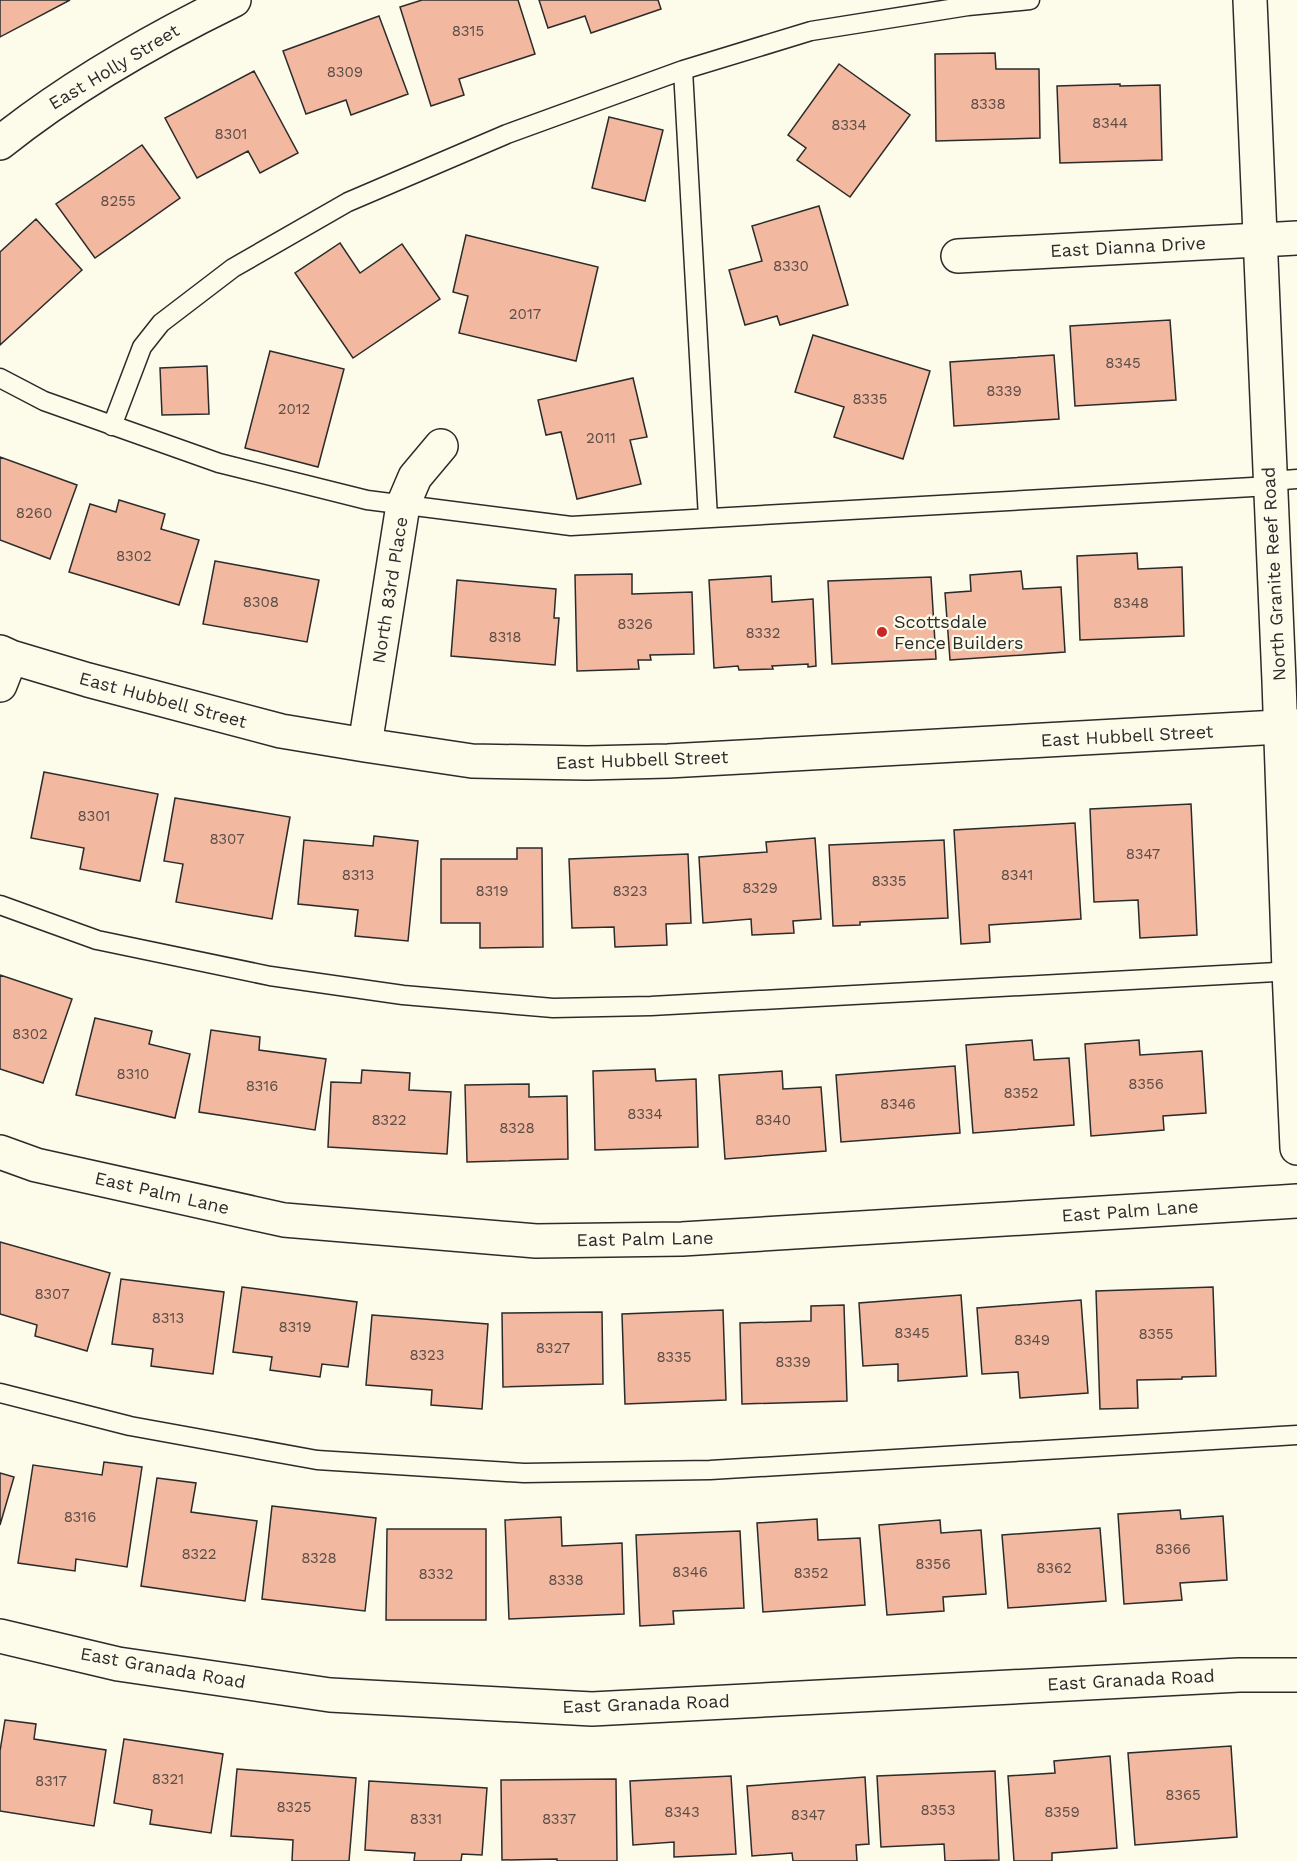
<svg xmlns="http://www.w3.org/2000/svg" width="1297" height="1861" font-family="'Work Sans',sans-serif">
<rect width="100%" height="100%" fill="#fdfbea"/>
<path fill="#f2b8a0" stroke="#2b2b2b" stroke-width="1.5" d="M 0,0 L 70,0 L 0,37 Z
M 422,0 L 518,0 L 535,54 L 459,79 L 464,95 L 431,106 L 400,7 Z
M 539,0 L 658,0 L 661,9 L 591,33 L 585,16 L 548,28 Z
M 379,16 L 408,94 L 351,115 L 346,100 L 306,114 L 283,51 Z
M 995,53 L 996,69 L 1039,69 L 1040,138 L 936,141 L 935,54 Z
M 839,64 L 910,115 L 850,197 L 797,160 L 806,148 L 788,135 Z
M 254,71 L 298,153 L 260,173 L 248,151 L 197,178 L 165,118 Z
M 1120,84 L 1120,86 L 1160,85 L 1162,160 L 1060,163 L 1057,86 Z
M 609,117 L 663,130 L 645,201 L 592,188 Z
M 142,145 L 180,198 L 95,258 L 56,204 Z
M 819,206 L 848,305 L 780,325 L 777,316 L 745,325 L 729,270 L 762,261 L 752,226 Z
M 36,219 L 82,270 L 0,345 L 0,252 Z
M 466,235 L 598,267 L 576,361 L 459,333 L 468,296 L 453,292 Z
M 340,243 L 360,273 L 402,244 L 440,299 L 353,358 L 295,273 Z
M 1170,320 L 1176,400 L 1075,406 L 1070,326 Z
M 813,335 L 930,371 L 903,459 L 834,437 L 844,407 L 795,392 Z
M 270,351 L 344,369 L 318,467 L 245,448 Z
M 1054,355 L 1059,419 L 954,426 L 950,362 Z
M 207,366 L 209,414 L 162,415 L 160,368 Z
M 633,378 L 647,437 L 630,440 L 641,484 L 577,499 L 561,432 L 546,435 L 538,400 Z
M 0,457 L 77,485 L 50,559 L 0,540 Z
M 119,500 L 165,514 L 161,529 L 199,540 L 179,605 L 69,572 L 90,504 L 116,512 Z
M 1137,553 L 1138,569 L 1182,567 L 1184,636 L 1080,640 L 1077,556 Z
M 215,561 L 319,580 L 307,642 L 203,624 Z
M 1021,571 L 1023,589 L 1061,587 L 1065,652 L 950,660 L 945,593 L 971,591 L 970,575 Z
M 632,574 L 632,594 L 692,592 L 694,654 L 650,655 L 651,660 L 638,660 L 639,669 L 577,671 L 575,575 Z
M 771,576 L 772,602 L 813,599 L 816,666 L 808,667 L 808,664 L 772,666 L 773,669 L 739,670 L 738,666 L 714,668 L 709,580 Z
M 931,577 L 936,659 L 832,664 L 828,581 Z
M 457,580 L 556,589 L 554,618 L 559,618 L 555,665 L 451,656 Z
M 44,772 L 158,794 L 140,881 L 80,869 L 84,848 L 31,838 Z
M 175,798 L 290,817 L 272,919 L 176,902 L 183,864 L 164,861 Z
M 1191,804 L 1197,935 L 1140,938 L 1138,900 L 1094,902 L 1090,809 Z
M 1075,823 L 1081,919 L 989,925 L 990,942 L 961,944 L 954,830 Z
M 374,836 L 418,841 L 408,941 L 355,936 L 358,910 L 298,904 L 304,840 L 373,846 Z
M 815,838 L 821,919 L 793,921 L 794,933 L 752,935 L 751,919 L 703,923 L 699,857 L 767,852 L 766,842 Z
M 944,840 L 948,918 L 860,922 L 860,925 L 833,926 L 829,845 Z
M 517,848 L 542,848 L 543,947 L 480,948 L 480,923 L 441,923 L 441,859 L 517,859 Z
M 688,854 L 691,923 L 666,924 L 667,945 L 615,947 L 614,927 L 572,928 L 569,859 Z
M 0,975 L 72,999 L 43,1083 L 0,1069 Z
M 95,1018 L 152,1031 L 149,1044 L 190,1054 L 175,1118 L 76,1095 Z
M 211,1030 L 260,1037 L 259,1050 L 326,1059 L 315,1130 L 199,1112 Z
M 1032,1040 L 1034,1060 L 1069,1058 L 1074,1125 L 973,1133 L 966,1045 Z
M 1139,1040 L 1140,1055 L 1202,1051 L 1206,1113 L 1163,1116 L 1164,1130 L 1091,1136 L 1085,1044 Z
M 955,1066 L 960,1133 L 841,1142 L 836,1075 Z
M 655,1069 L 656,1081 L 696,1079 L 698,1147 L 595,1150 L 593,1071 Z
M 362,1070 L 410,1073 L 409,1090 L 451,1092 L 447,1154 L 328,1147 L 331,1082 L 361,1083 Z
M 782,1071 L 783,1089 L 821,1087 L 826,1151 L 725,1159 L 719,1075 Z
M 529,1084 L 529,1097 L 567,1096 L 568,1159 L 467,1162 L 465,1085 Z
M 0,1242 L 110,1273 L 87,1351 L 35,1336 L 37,1325 L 0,1314 Z
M 121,1279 L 224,1292 L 213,1374 L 151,1366 L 153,1349 L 112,1344 Z
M 242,1287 L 357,1302 L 348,1367 L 322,1364 L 320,1377 L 270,1370 L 272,1357 L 233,1352 Z
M 1213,1287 L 1216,1376 L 1182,1377 L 1182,1379 L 1137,1380 L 1138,1408 L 1100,1409 L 1096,1291 Z
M 961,1295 L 967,1376 L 898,1381 L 898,1364 L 863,1366 L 859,1303 Z
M 1081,1300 L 1088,1393 L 1020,1398 L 1018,1372 L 982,1374 L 977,1308 Z
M 844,1305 L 847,1401 L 742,1404 L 740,1323 L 811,1321 L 811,1306 Z
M 723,1310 L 726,1400 L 625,1404 L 622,1314 Z
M 602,1312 L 603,1384 L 503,1387 L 502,1313 Z
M 372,1315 L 488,1324 L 482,1409 L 431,1405 L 432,1390 L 366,1385 Z
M 104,1462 L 142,1467 L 127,1567 L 76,1559 L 75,1571 L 18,1563 L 33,1465 L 102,1475 Z
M 0,1473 L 14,1477 L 0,1525 Z
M 157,1478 L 196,1483 L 191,1512 L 257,1521 L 245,1601 L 141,1586 Z
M 272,1506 L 376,1518 L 365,1611 L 262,1599 Z
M 1180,1510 L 1181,1519 L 1223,1516 L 1227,1580 L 1180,1583 L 1182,1600 L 1124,1604 L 1118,1514 Z
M 561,1517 L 562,1546 L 622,1543 L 624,1614 L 509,1619 L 505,1520 Z
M 817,1519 L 818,1540 L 860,1538 L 865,1605 L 763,1612 L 757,1523 Z
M 940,1520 L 941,1533 L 981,1530 L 986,1594 L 943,1597 L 944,1611 L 887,1615 L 879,1525 Z
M 1100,1528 L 1106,1601 L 1008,1608 L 1002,1535 Z
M 387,1529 L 486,1529 L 486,1620 L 386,1620 Z
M 740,1531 L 744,1608 L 673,1611 L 674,1624 L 640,1626 L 636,1535 Z
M 5,1720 L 36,1724 L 34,1739 L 106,1750 L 94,1826 L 0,1811 L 0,1751 Z
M 124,1739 L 223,1754 L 211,1833 L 150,1824 L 152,1810 L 114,1803 Z
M 1231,1746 L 1237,1837 L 1135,1845 L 1128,1753 Z
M 1110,1756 L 1117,1848 L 1052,1853 L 1052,1861 L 1014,1861 L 1008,1776 L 1055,1773 L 1054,1761 Z
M 237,1769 L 356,1778 L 349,1861 L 292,1861 L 293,1840 L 231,1836 Z
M 995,1771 L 999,1860 L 945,1861 L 944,1844 L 881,1847 L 877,1776 Z
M 731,1776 L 736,1854 L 674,1857 L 674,1842 L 633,1845 L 630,1781 Z
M 865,1777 L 869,1844 L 856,1845 L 857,1861 L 793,1861 L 792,1853 L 752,1856 L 747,1786 Z
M 616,1779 L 617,1861 L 557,1861 L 557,1859 L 502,1860 L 501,1780 Z
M 369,1781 L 487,1788 L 482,1855 L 462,1854 L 461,1861 L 414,1861 L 415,1853 L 365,1850 Z"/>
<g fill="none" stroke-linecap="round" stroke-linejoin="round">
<g stroke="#2b2b2b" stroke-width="21">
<path id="service" d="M 683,70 L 708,518
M 0,378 L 44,401 L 219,463 L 367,500 L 571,526 L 1270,486
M 112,426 L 142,347 L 161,323 L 233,268 L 348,202 L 507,134 L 683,70 L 811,31 L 968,6 L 1030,0
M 1270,481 L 1297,479
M 0,905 L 97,940 L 270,976 L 403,995 L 553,1008 L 651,1006 L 1295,971
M 0,1393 L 130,1426 L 317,1460 L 524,1473 L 710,1470 L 1297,1435"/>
</g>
<g stroke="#2b2b2b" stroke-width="36">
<path id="minor" d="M 0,143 C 71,86 152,40 234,0
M 958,256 L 1297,238
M 0,652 L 11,657 L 88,680 L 281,731 L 365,745 L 472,761 L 587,763 L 668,761 L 1297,726
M 0,685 L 11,657
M 365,745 L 403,505 L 415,477 L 441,446
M 0,1152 L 36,1165 L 284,1220 L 536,1241 L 682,1239 L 1297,1201
M 0,1636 L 118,1664 L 330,1695 L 592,1709 L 1239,1675 L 1297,1675"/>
</g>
<g stroke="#2b2b2b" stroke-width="36">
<path id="tertiary" d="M 1250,0 L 1279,681 L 1289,971 L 1297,1148"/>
</g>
<use href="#service" stroke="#fdfbea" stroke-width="18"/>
<use href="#minor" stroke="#fdfbea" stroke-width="33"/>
<use href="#tertiary" stroke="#fdfbea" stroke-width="33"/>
</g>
<circle fill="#c62828" stroke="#fdfbea" stroke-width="2" cx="882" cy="632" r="6"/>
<g text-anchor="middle" stroke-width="4.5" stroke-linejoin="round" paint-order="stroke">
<g font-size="15" fill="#5d4e48">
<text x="468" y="36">8315</text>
<text x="345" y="77">8309</text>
<text x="988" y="109">8338</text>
<text x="1110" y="128">8344</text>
<text x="849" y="130">8334</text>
<text x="231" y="139">8301</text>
<text x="118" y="206">8255</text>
<text x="791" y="271">8330</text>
<text x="525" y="319">2017</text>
<text x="1123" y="368">8345</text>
<text x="1004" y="396">8339</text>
<text x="870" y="404">8335</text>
<text x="294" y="414">2012</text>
<text x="601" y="443">2011</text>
<text x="34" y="518">8260</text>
<text x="134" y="561">8302</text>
<text x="261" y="607">8308</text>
<text x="1131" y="608">8348</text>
<text x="635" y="629">8326</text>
<text x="763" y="638">8332</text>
<text x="505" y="642">8318</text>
<text x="94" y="821">8301</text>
<text x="227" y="844">8307</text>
<text x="1143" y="859">8347</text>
<text x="358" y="880">8313</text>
<text x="1017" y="880">8341</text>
<text x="889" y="886">8335</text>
<text x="760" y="893">8329</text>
<text x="492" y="896">8319</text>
<text x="630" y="896">8323</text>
<text x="30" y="1039">8302</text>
<text x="133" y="1079">8310</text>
<text x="1146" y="1089">8356</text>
<text x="262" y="1091">8316</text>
<text x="1021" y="1098">8352</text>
<text x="898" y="1109">8346</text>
<text x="645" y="1119">8334</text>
<text x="389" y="1125">8322</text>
<text x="773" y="1125">8340</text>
<text x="517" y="1133">8328</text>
<text x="52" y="1299">8307</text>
<text x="168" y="1323">8313</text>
<text x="295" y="1332">8319</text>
<text x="912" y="1338">8345</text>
<text x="1156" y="1339">8355</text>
<text x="1032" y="1345">8349</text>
<text x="553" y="1353">8327</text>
<text x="427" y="1360">8323</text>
<text x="674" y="1362">8335</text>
<text x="793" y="1367">8339</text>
<text x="80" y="1522">8316</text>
<text x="1173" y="1554">8366</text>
<text x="199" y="1559">8322</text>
<text x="319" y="1563">8328</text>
<text x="933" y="1569">8356</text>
<text x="1054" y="1573">8362</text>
<text x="690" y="1577">8346</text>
<text x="811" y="1578">8352</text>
<text x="436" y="1579">8332</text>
<text x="566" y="1585">8338</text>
<text x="168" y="1784">8321</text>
<text x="51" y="1786">8317</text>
<text x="1183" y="1800">8365</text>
<text x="294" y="1812">8325</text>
<text x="938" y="1815">8353</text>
<text x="682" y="1817">8343</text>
<text x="1062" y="1817">8359</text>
<text x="808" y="1820">8347</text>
<text x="426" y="1824">8331</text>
<text x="559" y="1824">8337</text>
</g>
<g font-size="18" fill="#2b2b2b" stroke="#fdfbea">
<text transform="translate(114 67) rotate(-31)" y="6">East Holly Street</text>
<text transform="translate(1128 247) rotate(-3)" y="6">East Dianna Drive</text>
<text transform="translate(1274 574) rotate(-93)" y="6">North Granite Reef Road</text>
<text transform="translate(390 590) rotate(-81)" y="6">North 83rd Place</text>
<text transform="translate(163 700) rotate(15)" y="6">East Hubbell Street</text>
<text transform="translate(1127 736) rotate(-3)" y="6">East Hubbell Street</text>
<text transform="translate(642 760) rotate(-2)" y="6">East Hubbell Street</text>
<text transform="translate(162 1193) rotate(13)" y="6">East Palm Lane</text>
<text transform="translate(1130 1211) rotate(-4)" y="6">East Palm Lane</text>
<text transform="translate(645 1239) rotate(-1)" y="6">East Palm Lane</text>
<text transform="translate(163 1668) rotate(10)" y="6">East Granada Road</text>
<text transform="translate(1131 1680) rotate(-3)" y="6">East Granada Road</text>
<text transform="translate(646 1704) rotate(-2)" y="6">East Granada Road</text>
</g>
<g font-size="18" fill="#2b2b2b" stroke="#fdfbea" text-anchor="start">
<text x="894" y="628">Scottsdale<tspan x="894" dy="21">Fence Builders</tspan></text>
</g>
</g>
</svg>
